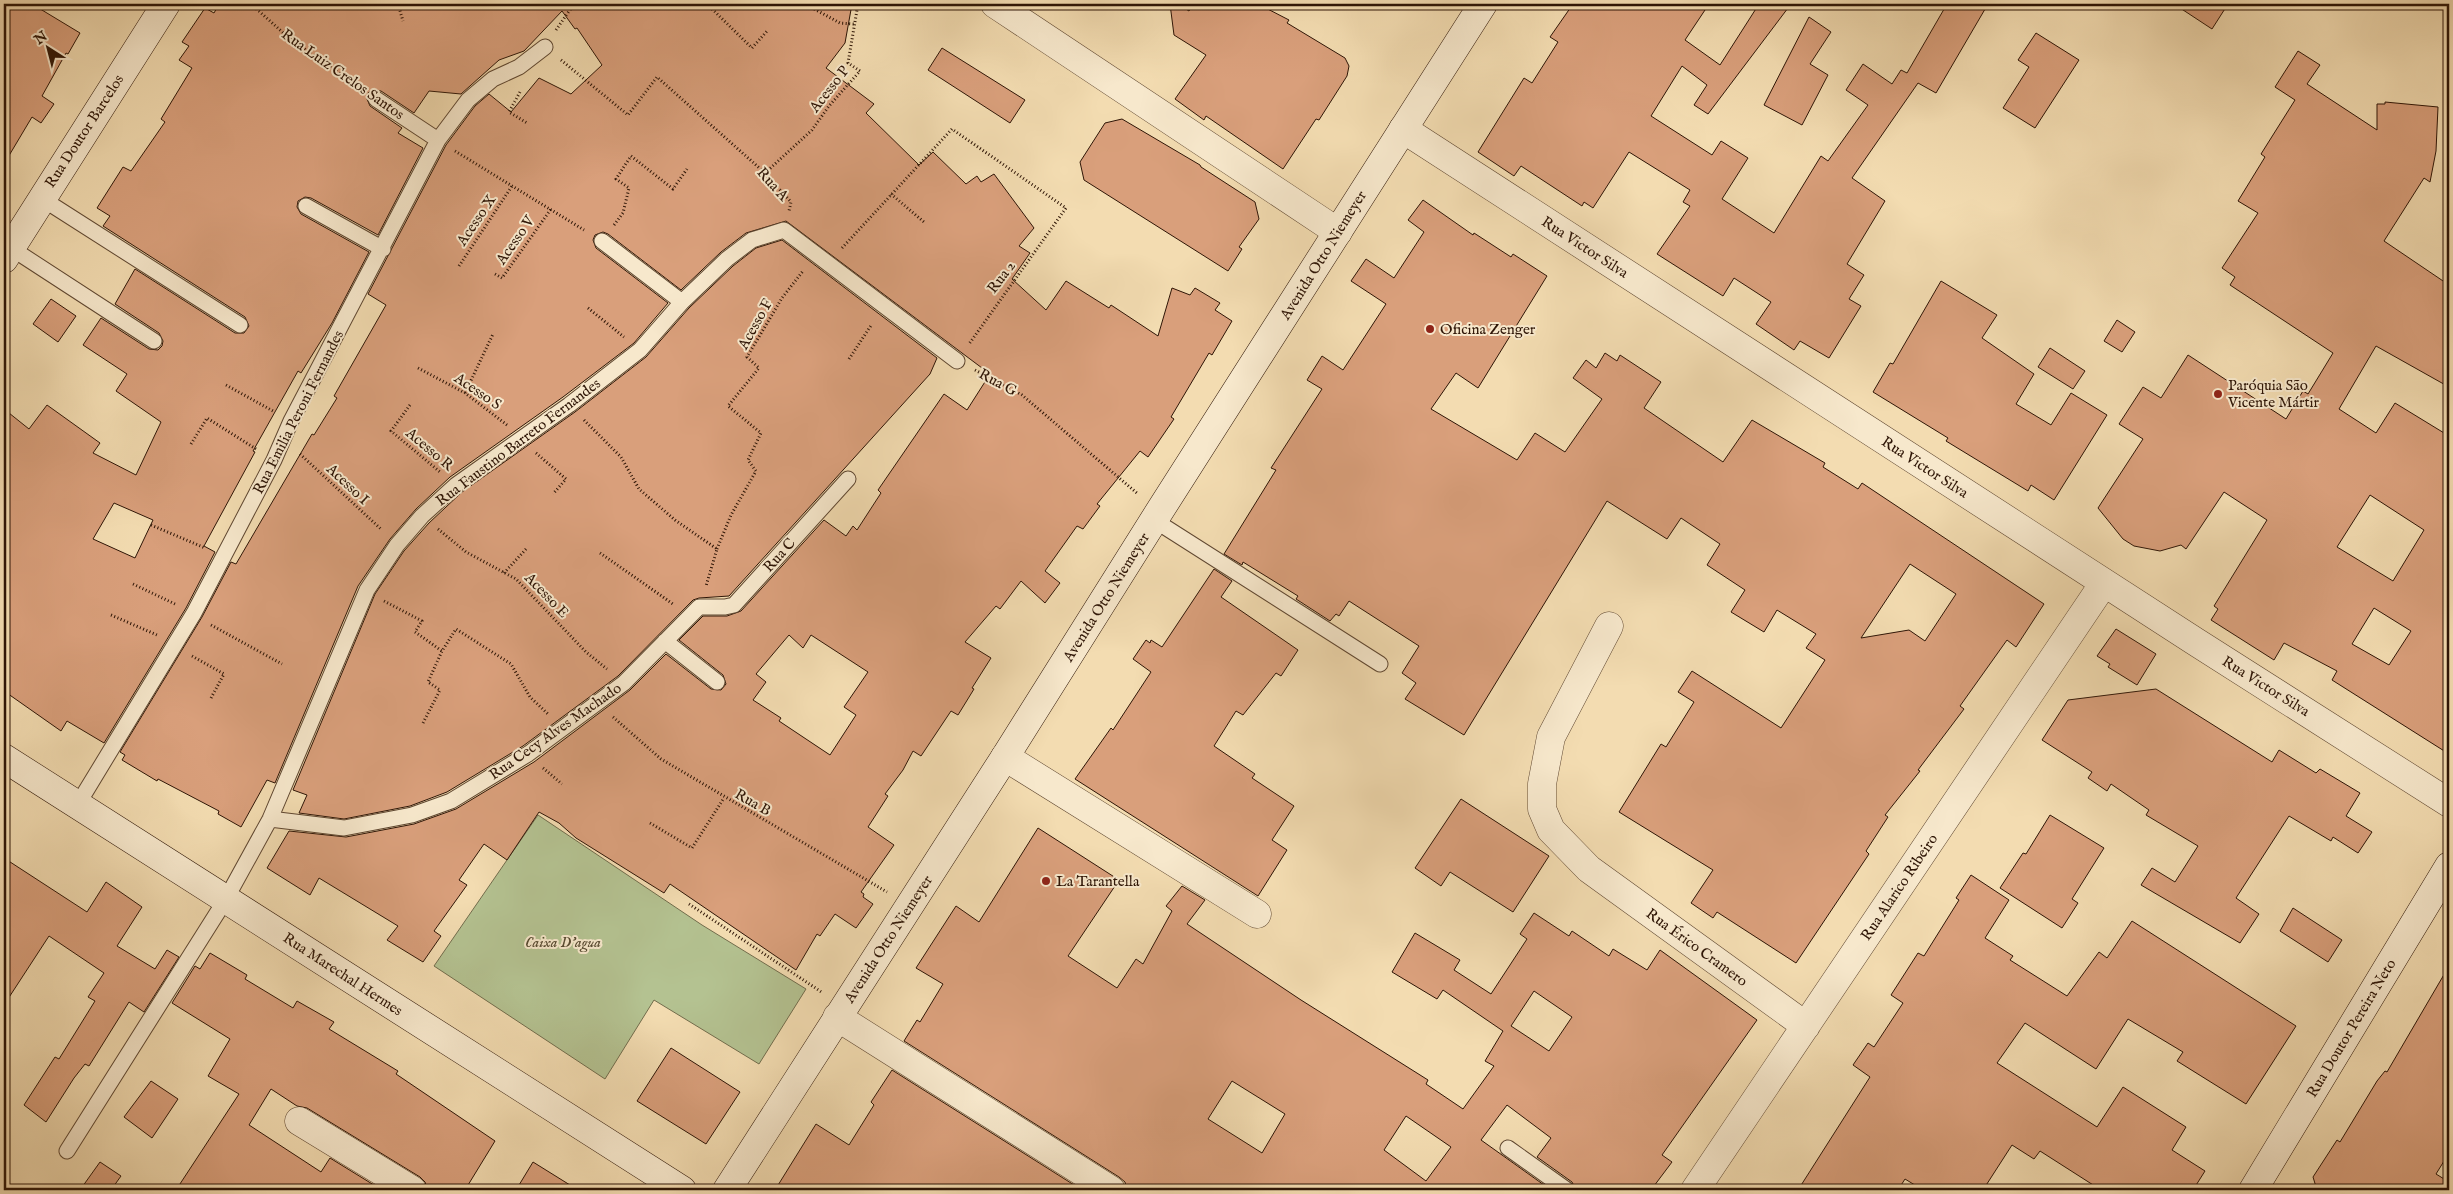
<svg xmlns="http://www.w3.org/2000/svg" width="2453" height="1194" font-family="'IM FELL English',serif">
<rect width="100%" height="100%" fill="#f3dcb1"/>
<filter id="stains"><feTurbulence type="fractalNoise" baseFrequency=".004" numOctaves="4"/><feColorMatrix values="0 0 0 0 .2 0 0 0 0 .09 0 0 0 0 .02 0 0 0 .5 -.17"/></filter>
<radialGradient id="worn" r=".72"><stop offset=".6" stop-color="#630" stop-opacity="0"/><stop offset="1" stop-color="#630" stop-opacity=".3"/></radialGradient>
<path fill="#b4c291" stroke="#716c4c" d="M 538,815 L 702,925 L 806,989 L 759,1064 L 654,1000 L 605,1079 L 434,966 Z"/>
<path fill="#d99f7b" stroke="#2e1506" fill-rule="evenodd" d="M 13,4 L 32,4 L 80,33 L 68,54 L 66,53 L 42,96 L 54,104 L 41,123 L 32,117 L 4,164 L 4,18 Z
M 219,4 L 852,4 L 845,43 L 826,68 L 874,104 L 866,113 L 919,165 L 933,152 L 966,184 L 977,176 L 981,182 L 994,174 L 1034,228 L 1019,246 L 1030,253 L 1012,279 L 1046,310 L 1066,281 L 1109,308 L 1111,305 L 1158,336 L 1172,288 L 1190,295 L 1195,288 L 1220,303 L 1215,310 L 1232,321 L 1212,355 L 1209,353 L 1171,417 L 1174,419 L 1148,457 L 1140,451 L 1097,504 L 1100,506 L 1083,529 L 1077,526 L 1045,571 L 1060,583 L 1045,603 L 1021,581 L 1000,609 L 996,606 L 965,642 L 991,658 L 972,688 L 974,689 L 958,715 L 951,711 L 921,756 L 913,751 L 903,770 L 885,794 L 888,796 L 868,827 L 894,845 L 861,892 L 864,894 L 863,897 L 873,904 L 856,928 L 835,914 L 820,936 L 817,934 L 796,970 L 670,884 L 664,893 L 576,838 L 559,823 L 539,812 L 507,860 L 484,844 L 459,880 L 467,885 L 434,931 L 441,936 L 423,962 L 387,940 L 398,926 L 319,878 L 310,895 L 267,868 L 289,831 L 346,837 L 414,824 L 456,809 L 534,762 L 630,690 L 666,654 L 711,689 L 721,690 L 726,684 L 723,675 L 679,640 L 703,616 L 727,616 L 741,611 L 824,520 L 846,536 L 853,526 L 857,530 L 881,493 L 878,490 L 944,394 L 967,410 L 990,374 L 786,221 L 746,233 L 721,252 L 681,290 L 608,234 L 603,232 L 595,235 L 593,240 L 596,248 L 668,303 L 634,343 L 563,397 L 450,477 L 416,509 L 390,539 L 358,586 L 275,783 L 267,780 L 241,827 L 218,814 L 219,811 L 158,779 L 157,781 L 122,760 L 125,755 L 120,752 L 202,617 L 231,562 L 236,564 L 312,434 L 314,435 L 337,398 L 334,396 L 386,305 L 368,294 L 446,145 L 475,106 L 489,94 L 511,112 L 539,78 L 571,94 L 602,65 L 577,28 L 575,29 L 562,11 L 524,51 L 499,60 L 461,94 L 429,91 L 414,113 L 381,91 L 372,90 L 368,93 L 367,99 L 370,106 L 402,128 L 398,133 L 423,148 L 378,235 L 311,198 L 305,197 L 298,201 L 297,207 L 301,214 L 369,252 L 332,323 L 301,373 L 298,371 L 253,451 L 255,452 L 204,546 L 215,552 L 186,608 L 104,743 L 67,721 L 61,731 L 4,691 L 4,409 L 29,429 L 47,405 L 100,443 L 93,453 L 136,475 L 161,422 L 116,391 L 127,374 L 83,345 L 101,318 L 149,349 L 158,350 L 162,346 L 163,341 L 159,333 L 115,304 L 135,269 L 235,333 L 244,333 L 249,326 L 245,317 L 103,226 L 110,216 L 97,208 L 123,167 L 131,171 L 165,122 L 161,119 L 192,68 L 179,60 L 189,46 L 182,42 L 205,8 L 214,13 ZM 114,503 L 153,520 L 135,558 L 93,539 ZM 789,635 L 803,648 L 811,635 L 868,672 L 844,707 L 856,715 L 830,755 L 779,721 L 781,718 L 753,700 L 766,682 L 756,674 Z
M 1170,4 L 1178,4 L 1189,11 L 1193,4 L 1258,4 L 1289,20 L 1287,23 L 1345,58 L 1349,66 L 1347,76 L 1319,120 L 1316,119 L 1283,169 L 1206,116 L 1204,120 L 1175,99 L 1206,55 L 1174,35 Z
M 1573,4 L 1709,4 L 1685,40 L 1720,65 L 1759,4 L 1791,4 L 1708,114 L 1694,105 L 1707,85 L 1682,66 L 1651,116 L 1712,155 L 1721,141 L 1748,158 L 1722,199 L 1774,233 L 1821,156 L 1828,161 L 1868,105 L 1846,90 L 1863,64 L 1892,84 L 1901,70 L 1907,73 L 1947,4 L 1988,4 L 1936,93 L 1918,83 L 1852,178 L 1885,201 L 1847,264 L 1864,275 L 1849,299 L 1861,306 L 1829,358 L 1800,341 L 1794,350 L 1756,324 L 1771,302 L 1734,278 L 1723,296 L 1657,254 L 1690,206 L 1683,202 L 1690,190 L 1629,152 L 1593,208 L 1584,202 L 1582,206 L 1521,166 L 1514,176 L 1478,152 L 1524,78 L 1532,83 L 1558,42 L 1550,37 Z
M 2174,4 L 2228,4 L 2212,29 Z
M 1809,17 L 1831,32 L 1810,64 L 1828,75 L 1802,125 L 1764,105 Z
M 2036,33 L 2079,60 L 2035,128 L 2003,108 L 2029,67 L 2018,60 Z
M 942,48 L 1025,100 L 1010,123 L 928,70 Z
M 2298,51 L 2320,65 L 2307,84 L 2377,130 L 2377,104 L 2385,104 L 2385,102 L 2438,107 L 2436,151 L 2430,182 L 2424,178 L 2384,241 L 2449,285 L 2449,387 L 2376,346 L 2339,409 L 2376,433 L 2395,403 L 2449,436 L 2449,754 L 2332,680 L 2337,671 L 2284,643 L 2274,660 L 2211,620 L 2218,609 L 2214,606 L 2267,520 L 2224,492 L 2186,549 L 2181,545 L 2160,551 L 2134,546 L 2123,539 L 2098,508 L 2143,439 L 2119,424 L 2143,387 L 2161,398 L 2188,355 L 2286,419 L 2303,391 L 2308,394 L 2333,353 L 2230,285 L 2235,277 L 2222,268 L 2258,213 L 2238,201 L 2265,157 L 2261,154 L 2295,100 L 2275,87 ZM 2370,495 L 2424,530 L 2393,581 L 2337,547 ZM 2374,608 L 2411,631 L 2389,665 L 2352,644 Z
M 1122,119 L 1200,165 L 1201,167 L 1255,202 L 1259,219 L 1239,247 L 1242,249 L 1228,271 L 1084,180 L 1080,162 L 1105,123 Z
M 1423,200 L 1473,235 L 1474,233 L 1511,257 L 1513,254 L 1547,276 L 1478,388 L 1456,373 L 1431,409 L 1517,460 L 1535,433 L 1565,452 L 1602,399 L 1573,378 L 1586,360 L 1596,368 L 1605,353 L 1617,361 L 1620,355 L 1661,382 L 1644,408 L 1723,462 L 1752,420 L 1825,463 L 1823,467 L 1858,489 L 1862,483 L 2044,604 L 2016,647 L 2007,640 L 1960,706 L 1964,709 L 1918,770 L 1920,771 L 1885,815 L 1888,817 L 1866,851 L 1869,854 L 1796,963 L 1717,912 L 1713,918 L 1691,903 L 1713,870 L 1619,812 L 1661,744 L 1666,747 L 1694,702 L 1678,692 L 1692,671 L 1781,728 L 1825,660 L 1806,648 L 1816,634 L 1777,610 L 1764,632 L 1731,612 L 1745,590 L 1707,565 L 1720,544 L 1681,518 L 1667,539 L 1607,501 L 1464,735 L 1405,699 L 1416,683 L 1402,673 L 1419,646 L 1349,601 L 1339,616 L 1336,614 L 1330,621 L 1296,599 L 1298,596 L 1243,562 L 1242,565 L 1224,554 L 1276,470 L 1271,468 L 1322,389 L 1307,380 L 1322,356 L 1343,370 L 1386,304 L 1351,281 L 1366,259 L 1394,278 L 1424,232 L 1408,220 ZM 1910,564 L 1956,594 L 1925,641 L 1909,630 L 1861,638 Z
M 782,240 L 937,358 L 930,374 L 729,596 L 699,598 L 693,600 L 618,676 L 523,746 L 447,792 L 410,806 L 344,819 L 299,813 L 307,795 L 293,790 L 375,594 L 404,551 L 429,523 L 462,492 L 575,412 L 646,357 L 689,308 L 733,266 L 756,248 Z
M 1941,281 L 1997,315 L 1982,338 L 2034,374 L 2016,404 L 2051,425 L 2071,393 L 2107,415 L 2054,500 L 2031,485 L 2028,491 L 1946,441 L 1948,438 L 1873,392 L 1890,363 L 1893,364 Z
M 51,299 L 76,316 L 58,342 L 33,324 Z
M 2117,320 L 2135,332 L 2122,352 L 2104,341 Z
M 2050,348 L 2085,371 L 2073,389 L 2038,367 Z
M 1214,569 L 1232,581 L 1221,597 L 1298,650 L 1281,676 L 1276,673 L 1243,715 L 1236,711 L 1214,746 L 1255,774 L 1252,778 L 1294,806 L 1272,840 L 1287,850 L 1258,896 L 1075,779 L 1111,728 L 1113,730 L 1151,672 L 1133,659 L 1146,640 L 1150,643 L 1151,640 L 1162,647 Z
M 2116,629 L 2156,654 L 2137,685 L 2108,667 L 2110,664 L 2097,656 Z
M 2156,689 L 2272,762 L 2279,750 L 2316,773 L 2320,769 L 2360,793 L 2346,816 L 2372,832 L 2358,853 L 2333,837 L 2331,841 L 2289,816 L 2236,898 L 2259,914 L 2240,943 L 2141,885 L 2152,868 L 2175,882 L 2198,846 L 2146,815 L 2149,810 L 2111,784 L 2107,791 L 2088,778 L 2092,772 L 2042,740 L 2068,700 Z
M 1461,799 L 1549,856 L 1513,912 L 1450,872 L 1441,886 L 1415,868 Z
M 2050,815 L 2104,848 L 2072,899 L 2078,903 L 2062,928 L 2000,888 L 2023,853 L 2026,854 Z
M 1038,828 L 1119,880 L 1068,956 L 1117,988 L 1136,959 L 1143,964 L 1172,911 L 1166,906 L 1182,886 L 1205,900 L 1187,924 L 1301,1000 L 1428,1080 L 1426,1084 L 1463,1109 L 1494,1066 L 1485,1061 L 1503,1031 L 1443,990 L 1437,999 L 1392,972 L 1415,933 L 1460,960 L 1454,970 L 1491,994 L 1527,939 L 1520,934 L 1534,913 L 1569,936 L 1572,931 L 1609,956 L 1613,949 L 1647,970 L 1660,950 L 1757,1020 L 1662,1155 L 1672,1162 L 1651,1190 L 1576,1190 L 1572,1182 L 1537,1157 L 1551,1138 L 1507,1105 L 1481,1140 L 1551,1190 L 1127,1190 L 1125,1182 L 1119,1177 L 904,1041 L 917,1020 L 920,1022 L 943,984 L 916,968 L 956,906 L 979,922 ZM 1534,991 L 1572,1017 L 1549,1051 L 1511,1026 ZM 1232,1081 L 1285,1114 L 1262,1153 L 1208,1119 ZM 1406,1116 L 1451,1147 L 1426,1181 L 1384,1150 Z
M 4,858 L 87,912 L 106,882 L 142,907 L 117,946 L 155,969 L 167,950 L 179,957 L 144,1012 L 129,1002 L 89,1066 L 85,1064 L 74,1078 L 46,1122 L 24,1105 L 55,1057 L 59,1059 L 95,1001 L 88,997 L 104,973 L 49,936 L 4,1005 Z
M 1971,875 L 2009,900 L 1985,938 L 2013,956 L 2010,960 L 2067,996 L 2099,952 L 2107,958 L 2132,921 L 2296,1026 L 2246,1104 L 2177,1061 L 2183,1052 L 2128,1019 L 2096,1069 L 2025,1023 L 1997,1063 L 2097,1127 L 2123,1087 L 2186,1127 L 2172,1150 L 2205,1171 L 2193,1190 L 2101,1190 L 2040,1151 L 2034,1159 L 2012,1145 L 1983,1190 L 1923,1190 L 1905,1179 L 1898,1190 L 1798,1190 L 1870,1077 L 1853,1065 L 1868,1043 L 1874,1047 L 1903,1003 L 1891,995 L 1918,953 L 1924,956 L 1959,900 L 1956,898 Z
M 2293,908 L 2342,940 L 2328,962 L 2280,931 Z
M 210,953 L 247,975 L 245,979 L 293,1008 L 297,1001 L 334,1022 L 329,1029 L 398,1071 L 396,1074 L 495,1141 L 465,1190 L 428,1190 L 425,1182 L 420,1177 L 307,1108 L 297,1106 L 271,1089 L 249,1125 L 321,1172 L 330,1158 L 382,1190 L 176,1190 L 239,1094 L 208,1076 L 230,1039 L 172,1003 L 195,966 L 200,969 Z
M 2449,966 L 2449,1153 L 2436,1174 L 2449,1182 L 2449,1190 L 2317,1190 L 2313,1177 L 2337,1140 L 2340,1142 L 2377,1081 L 2385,1071 L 2387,1072 Z
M 671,1048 L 740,1092 L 706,1144 L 637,1101 Z
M 892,1070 L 1082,1190 L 775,1190 L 816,1124 L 849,1145 L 874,1105 L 871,1102 Z
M 151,1081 L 178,1099 L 152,1138 L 124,1117 Z
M 100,1162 L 121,1176 L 111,1190 L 80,1190 Z
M 533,1162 L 578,1190 L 516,1190 Z"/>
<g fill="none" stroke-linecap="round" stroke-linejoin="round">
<g stroke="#5f4731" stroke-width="17">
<path id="lane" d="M 376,99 L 438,140
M 41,198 L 240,325
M 306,206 L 383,249
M 602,241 L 682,302
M 11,248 L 154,341
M 1154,520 L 1380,664
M 665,641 L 717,682
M 78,804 L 194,613 L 274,460 L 291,421 L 438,140 L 468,100 L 493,79 L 519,67 L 545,47
M 270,819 L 344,828 L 412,815 L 451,801 L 528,754 L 624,683 L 699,607 L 725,607 L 734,605 L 848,479
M 1508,1148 L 1567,1190
M 67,1151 L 226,899 L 270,819 L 367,590 L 397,545 L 422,516 L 456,485 L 569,405 L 640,350 L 682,302 L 727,259 L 752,240 L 784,230 L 957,361"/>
</g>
<g stroke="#5f4731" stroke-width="29">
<path id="street" d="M 995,4 L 1338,232
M 1403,129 L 2196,642 L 2449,803
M 1609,626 L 1551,737 L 1542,784 L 1542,809 L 1551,830 L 1589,869 L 1806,1026
M 1005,757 L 1257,914
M 837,1017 L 1111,1190
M 299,1121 L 412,1190
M 1695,1190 L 2104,583"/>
</g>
<g stroke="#2e1506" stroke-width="29">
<path id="secondary" d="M 4,259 L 166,4
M 4,758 L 682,1190
M 727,1190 L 1005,757 L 1159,512 L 1483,4
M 2253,1190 L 2449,866"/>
</g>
<path stroke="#2e1506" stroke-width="3" stroke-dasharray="1 2.5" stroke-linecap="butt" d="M 251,4 L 289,38 L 359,87
M 398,4 L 403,21
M 563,4 L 570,8
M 707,4 L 752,48 L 768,30
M 805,4 L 840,23 L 854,24
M 556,30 L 574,4
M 561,60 L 628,115 L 657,77 L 765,173 L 791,202 L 789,211
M 520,92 L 509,112 L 527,123
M 455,151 L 584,230
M 765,173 L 812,130 L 829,106 L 860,71 L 848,63 L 858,4
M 891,194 L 924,222
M 614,225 L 623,213 L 629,188 L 616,179 L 631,156 L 673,189 L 687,169
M 842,248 L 952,129 L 1066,208 L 969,344
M 459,266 L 512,186
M 495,274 L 502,278 L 551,209
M 588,308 L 624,337
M 849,359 L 872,324
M 418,368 L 465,393 L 507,425
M 975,370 L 1022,395 L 1138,494
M 226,385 L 273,411
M 465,393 L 493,334
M 410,405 L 391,431 L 440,472
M 584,420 L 621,457 L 639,489 L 675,520 L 717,549 L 706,586
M 191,444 L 207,418 L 256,449
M 536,453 L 566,479 L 553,494
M 300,454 L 382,530
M 151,525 L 205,548
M 438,529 L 466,552 L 516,579 L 586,652 L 607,669
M 717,549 L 731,515 L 756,471 L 748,460 L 761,433 L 728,406 L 759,368 L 747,357 L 782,298 L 803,271
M 600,553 L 673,604
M 504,573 L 527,548
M 133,584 L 175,604
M 384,601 L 422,621 L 415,632 L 442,651 L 456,629 L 511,664 L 530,697 L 548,714
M 111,615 L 157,635
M 211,625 L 282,664
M 192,656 L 224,674 L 211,698
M 613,717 L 661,759 L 887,892
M 423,723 L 440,690 L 428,682 L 442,651
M 543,768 L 562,784
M 650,823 L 692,848 L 724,798
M 689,904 L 823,993"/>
<use href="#lane" stroke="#f7e8cc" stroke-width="15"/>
<use href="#street" stroke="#f7e8cc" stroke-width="28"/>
<use href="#secondary" stroke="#f7e8cc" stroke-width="28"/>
</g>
<g fill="#8f2418" stroke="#f7e8cc" stroke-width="2">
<circle cx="1430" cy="329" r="5"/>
<circle cx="2218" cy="394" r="5"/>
<circle cx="1046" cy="881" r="5"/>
</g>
<g text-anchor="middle" stroke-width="4" stroke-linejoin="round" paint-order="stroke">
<g font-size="15" fill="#2e1506" stroke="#f7e8cc">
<text transform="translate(343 74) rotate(35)" y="5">Rua Luiz Crelos Santos</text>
<text transform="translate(829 89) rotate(-52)" y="5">Acesso P</text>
<text transform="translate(84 131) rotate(-57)" y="5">Rua Doutor Barcelos</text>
<text transform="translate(773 184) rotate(48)" y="5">Rua A</text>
<text transform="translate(476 220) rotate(-56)" y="5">Acesso X</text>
<text transform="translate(515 240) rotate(-55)" y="5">Acesso V</text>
<text transform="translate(1585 247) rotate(33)" y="5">Rua Victor Silva</text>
<text transform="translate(1323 255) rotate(-58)" y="5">Avenida Otto Niemeyer</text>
<text transform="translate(1001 277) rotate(-53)" y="5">Rua 2</text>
<text transform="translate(755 324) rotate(-61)" y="5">Acesso F</text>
<text transform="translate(998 382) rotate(28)" y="5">Rua G</text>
<text transform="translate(478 391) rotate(34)" y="5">Acesso S</text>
<text transform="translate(298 412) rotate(-63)" y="5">Rua Emilia Peroni Fernandes</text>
<text transform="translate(518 442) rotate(-37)" y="5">Rua Faustino Barreto Fernandes</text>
<text transform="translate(430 449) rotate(40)" y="5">Acesso R</text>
<text transform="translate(1925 467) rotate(33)" y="5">Rua Victor Silva</text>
<text transform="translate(348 484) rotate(43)" y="5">Acesso I</text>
<text transform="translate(779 555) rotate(-48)" y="5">Rua C</text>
<text transform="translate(547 595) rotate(46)" y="5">Acesso E</text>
<text transform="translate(1106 597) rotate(-58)" y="5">Avenida Otto Niemeyer</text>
<text transform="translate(2266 686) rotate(32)" y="5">Rua Victor Silva</text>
<text transform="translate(555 731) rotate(-35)" y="5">Rua Cecy Alves Machado</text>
<text transform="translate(753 802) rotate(30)" y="5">Rua B</text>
<text transform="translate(1899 887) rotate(-56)" y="5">Rua Alarico Ribeiro</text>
<text transform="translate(888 939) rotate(-57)" y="5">Avenida Otto Niemeyer</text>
<text transform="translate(1697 947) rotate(36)" y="5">Rua Érico Cramero</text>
<text transform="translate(343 974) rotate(33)" y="5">Rua Marechal Hermes</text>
<text transform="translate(2351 1028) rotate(-59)" y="5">Rua Doutor Pereira Neto</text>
</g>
<g font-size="15" fill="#2e1506" stroke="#f7e8cc" text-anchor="start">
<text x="1440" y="334">Oficina Zenger</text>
<text x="2228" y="390">Paróquia São<tspan x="2228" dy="17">Vicente Mártir</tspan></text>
<text x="1056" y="886">La Tarantella</text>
</g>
<g font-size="15" font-style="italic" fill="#564930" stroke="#f7e8cc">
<text x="563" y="947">Caixa D'agua</text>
</g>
</g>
<rect width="2453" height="1194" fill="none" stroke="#f3dcb1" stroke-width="20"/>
<rect x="5" y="5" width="2443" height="1184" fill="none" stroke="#2e1506" stroke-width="2.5"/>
<rect x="10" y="10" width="2433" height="1174" fill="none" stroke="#2e1506"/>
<g transform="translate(48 48) rotate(324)" stroke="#f7e8cc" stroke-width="4" paint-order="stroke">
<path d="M0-4L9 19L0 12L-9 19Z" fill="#2e1506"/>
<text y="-8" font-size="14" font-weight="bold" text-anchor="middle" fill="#2e1506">N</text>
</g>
<rect width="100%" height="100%" filter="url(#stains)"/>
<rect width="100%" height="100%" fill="url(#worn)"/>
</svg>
